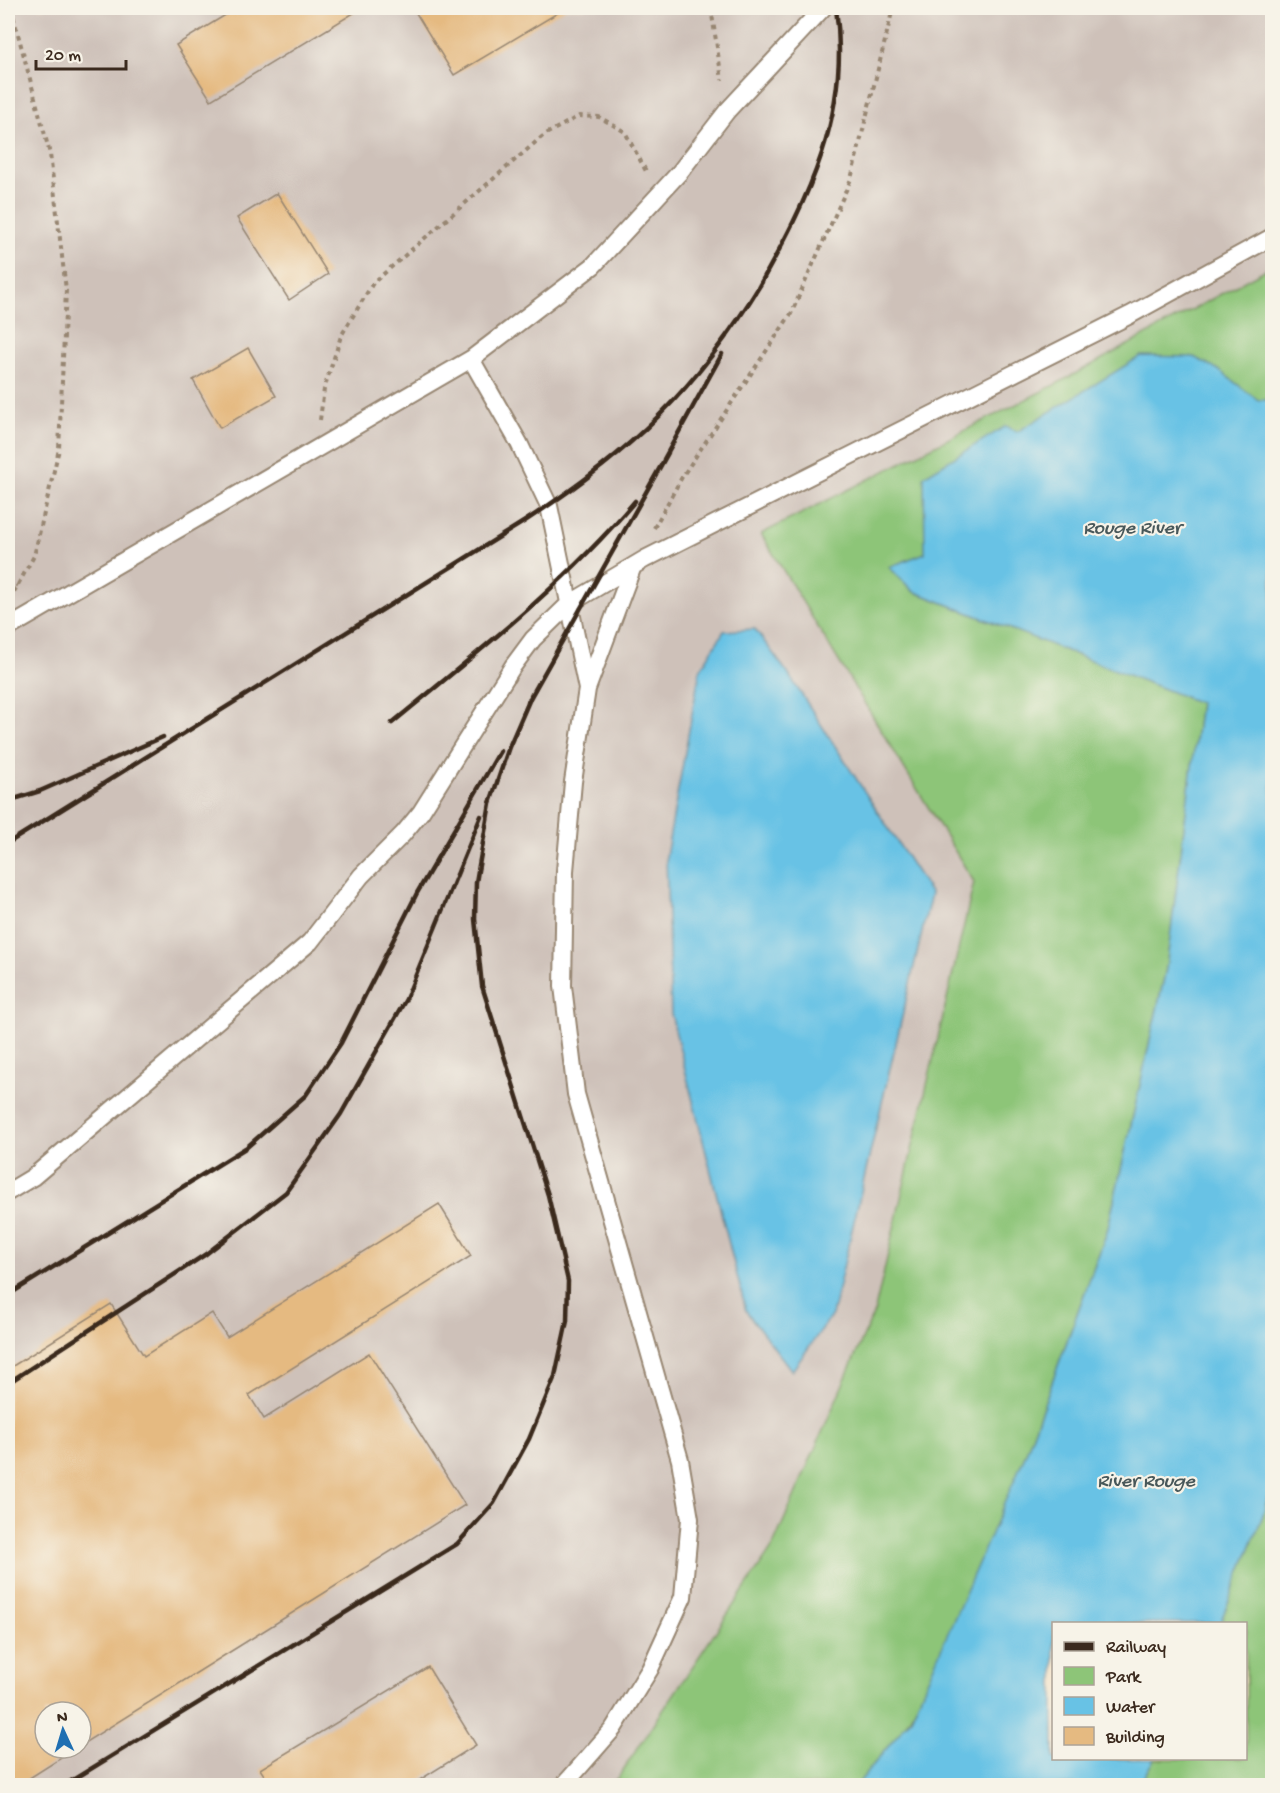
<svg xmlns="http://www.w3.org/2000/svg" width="1280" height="1793" font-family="'Gochi Hand',sans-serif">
<rect width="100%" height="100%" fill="#f7f3e8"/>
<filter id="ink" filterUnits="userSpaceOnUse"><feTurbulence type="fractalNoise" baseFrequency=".0167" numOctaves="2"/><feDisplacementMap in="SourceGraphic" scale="12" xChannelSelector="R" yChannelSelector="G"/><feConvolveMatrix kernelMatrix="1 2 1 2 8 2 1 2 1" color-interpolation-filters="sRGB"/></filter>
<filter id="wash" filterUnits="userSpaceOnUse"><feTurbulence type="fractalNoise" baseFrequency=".008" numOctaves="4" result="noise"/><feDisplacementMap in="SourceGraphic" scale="24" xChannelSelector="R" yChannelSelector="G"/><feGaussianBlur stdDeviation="1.35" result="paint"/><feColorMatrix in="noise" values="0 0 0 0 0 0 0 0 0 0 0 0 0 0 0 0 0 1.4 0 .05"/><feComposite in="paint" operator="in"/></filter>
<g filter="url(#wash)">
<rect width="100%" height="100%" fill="#f3e1c6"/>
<path fill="#cec1b9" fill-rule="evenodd" d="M 8,8 L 1272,8 L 1272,400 L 1258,400 L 1200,703 L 973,1611 L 911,1719 L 857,1785 L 8,1786 ZM 45,1712 L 81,1712 L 81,1748 L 45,1748 Z"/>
<path fill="#8dc578" stroke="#64784b" stroke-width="1.5" d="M 1272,266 L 1272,400 L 1258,400 L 1217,369 L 1017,432 L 1006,426 L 926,553 L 889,567 L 913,591 L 1200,703 L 1166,969 L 1107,1232 L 1026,1453 L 985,1553 L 973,1611 L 904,1727 L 857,1785 L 606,1786 L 617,1779 L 772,1548 L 875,1310 L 974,882 L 761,534 L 1060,382 Z
M 1272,1480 L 1272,1785 L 1139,1786 L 1154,1759 L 1246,1758 L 1246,1624 L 1220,1623 L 1263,1515 Z"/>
<path fill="#68c2e5" stroke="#527682" stroke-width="1.5" d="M 1141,356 L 1194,357 L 1217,369 L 1258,400 L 1272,400 L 1272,1480 L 1263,1515 L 1220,1623 L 1054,1624 L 1054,1758 L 1154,1759 L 1139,1785 L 857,1785 L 911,1718 L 1026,1453 L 1107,1232 L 1166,969 L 1200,703 L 913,591 L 889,567 L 925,553 L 924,476 L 1006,426 L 1017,432 Z
M 755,629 L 787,672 L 931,894 L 832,1315 L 792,1371 L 746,1311 L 671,1014 L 666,856 L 700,670 L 724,631 Z"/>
<g id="blocks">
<path fill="#e5ba81" d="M 237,8 L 362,8 L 211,100 L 176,45 Z
M 424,8 L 566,8 L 454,75 L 416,13 Z
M 277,193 L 328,274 L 289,300 L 237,218 Z
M 248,348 L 276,396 L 220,428 L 193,380 Z
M 439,1204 L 471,1256 L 249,1395 L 264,1419 L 369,1353 L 465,1505 L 81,1745 L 81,1712 L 45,1712 L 45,1748 L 77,1748 L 17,1786 L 8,1786 L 8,1369 L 111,1304 L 144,1356 L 212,1313 L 227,1337 Z
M 428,1667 L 476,1745 L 410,1786 L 271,1786 L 260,1769 Z"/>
</g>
</g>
<g filter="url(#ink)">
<use href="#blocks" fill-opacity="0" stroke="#978672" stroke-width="1.5"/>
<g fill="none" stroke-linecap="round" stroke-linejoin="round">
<g stroke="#978672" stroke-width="20">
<path id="service" d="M 471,359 L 519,443 L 549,506 L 587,689
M 8,628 L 471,359 L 593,266 L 679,173 L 727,111 L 823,8
M 8,1192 L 33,1177 L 310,942 L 361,876 L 403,834 L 421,812 L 513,666 L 533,639 L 569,604 L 645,559 L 1130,315 L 1272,237
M 563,1786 L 613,1729 L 650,1669 L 683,1597 L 690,1519 L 680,1460 L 576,1094 L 563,986 L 565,871 L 573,782 L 587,689 L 633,566"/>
</g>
<path stroke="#978672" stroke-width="4" stroke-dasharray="4.5 4.5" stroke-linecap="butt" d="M 11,8 L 50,154 L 66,290 L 59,449 L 34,556 L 11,597
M 711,8 L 722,80
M 320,420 L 324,389 L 341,336 L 373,283 L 544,135 L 579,116 L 599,117 L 625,132 L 647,173
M 654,528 L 682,477 L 791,314 L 851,179 L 893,8
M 8,580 L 18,586"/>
<use href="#service" stroke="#fff" stroke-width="16"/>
<path stroke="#3b2a1e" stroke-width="4.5" d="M 758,288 C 809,198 851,113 836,8
M 664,459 L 722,354
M 528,702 L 668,453
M 392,723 C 477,653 564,585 635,501
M 8,801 L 40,791 L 163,737
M 8,843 L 525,521 C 630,453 697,389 762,282
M 8,1295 L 247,1147 L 306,1095 L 341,1043 L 417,893 L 500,751
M 8,1383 L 206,1254 L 286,1192 L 341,1114 L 406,999 L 481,816
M 63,1786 L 457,1544 L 494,1503 L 529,1439 L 555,1376 L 567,1321 L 568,1281 L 548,1195 L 482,986 L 475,919 L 476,882 L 490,803 L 509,747 L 532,694"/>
</g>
</g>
<g text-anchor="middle" stroke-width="4.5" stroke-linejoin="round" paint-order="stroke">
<g font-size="20" font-style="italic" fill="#48585a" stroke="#f7f3e8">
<text x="1132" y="533">Rouge River</text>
<text x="1146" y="1486">River Rouge</text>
</g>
</g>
<rect width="1280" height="1793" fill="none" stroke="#f7f3e8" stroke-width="30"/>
<rect x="1052" y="1622" width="195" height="138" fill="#f7f3e8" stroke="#aca397" stroke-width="1.5"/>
<rect x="1064" y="1642" width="30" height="9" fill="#3b2a1e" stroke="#aca397" stroke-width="1.5"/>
<text x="1106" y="1652" font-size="18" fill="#3b2a1e">Railway</text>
<rect x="1064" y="1667" width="30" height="18" fill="#8dc578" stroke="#aca397" stroke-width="1.5"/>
<text x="1106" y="1682" font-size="18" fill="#3b2a1e">Park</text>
<rect x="1064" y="1697" width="30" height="18" fill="#68c2e5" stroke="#aca397" stroke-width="1.5"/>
<text x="1106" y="1712" font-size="18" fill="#3b2a1e">Water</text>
<rect x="1064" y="1727" width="30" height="18" fill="#e5ba81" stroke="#aca397" stroke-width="1.5"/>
<text x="1106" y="1742" font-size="18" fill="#3b2a1e">Building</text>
<g transform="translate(63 1730) rotate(356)"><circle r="28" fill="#f7f3e8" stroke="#aca397" stroke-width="1.5"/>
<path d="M0-4.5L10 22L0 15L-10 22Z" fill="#1f6fb2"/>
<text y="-9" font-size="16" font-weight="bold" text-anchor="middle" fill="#3b2a1e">N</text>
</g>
<path d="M36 60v9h90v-9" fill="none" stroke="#3b2a1e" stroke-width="3"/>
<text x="45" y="60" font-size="18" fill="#3b2a1e" stroke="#f7f3e8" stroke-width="4.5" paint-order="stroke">20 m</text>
</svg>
